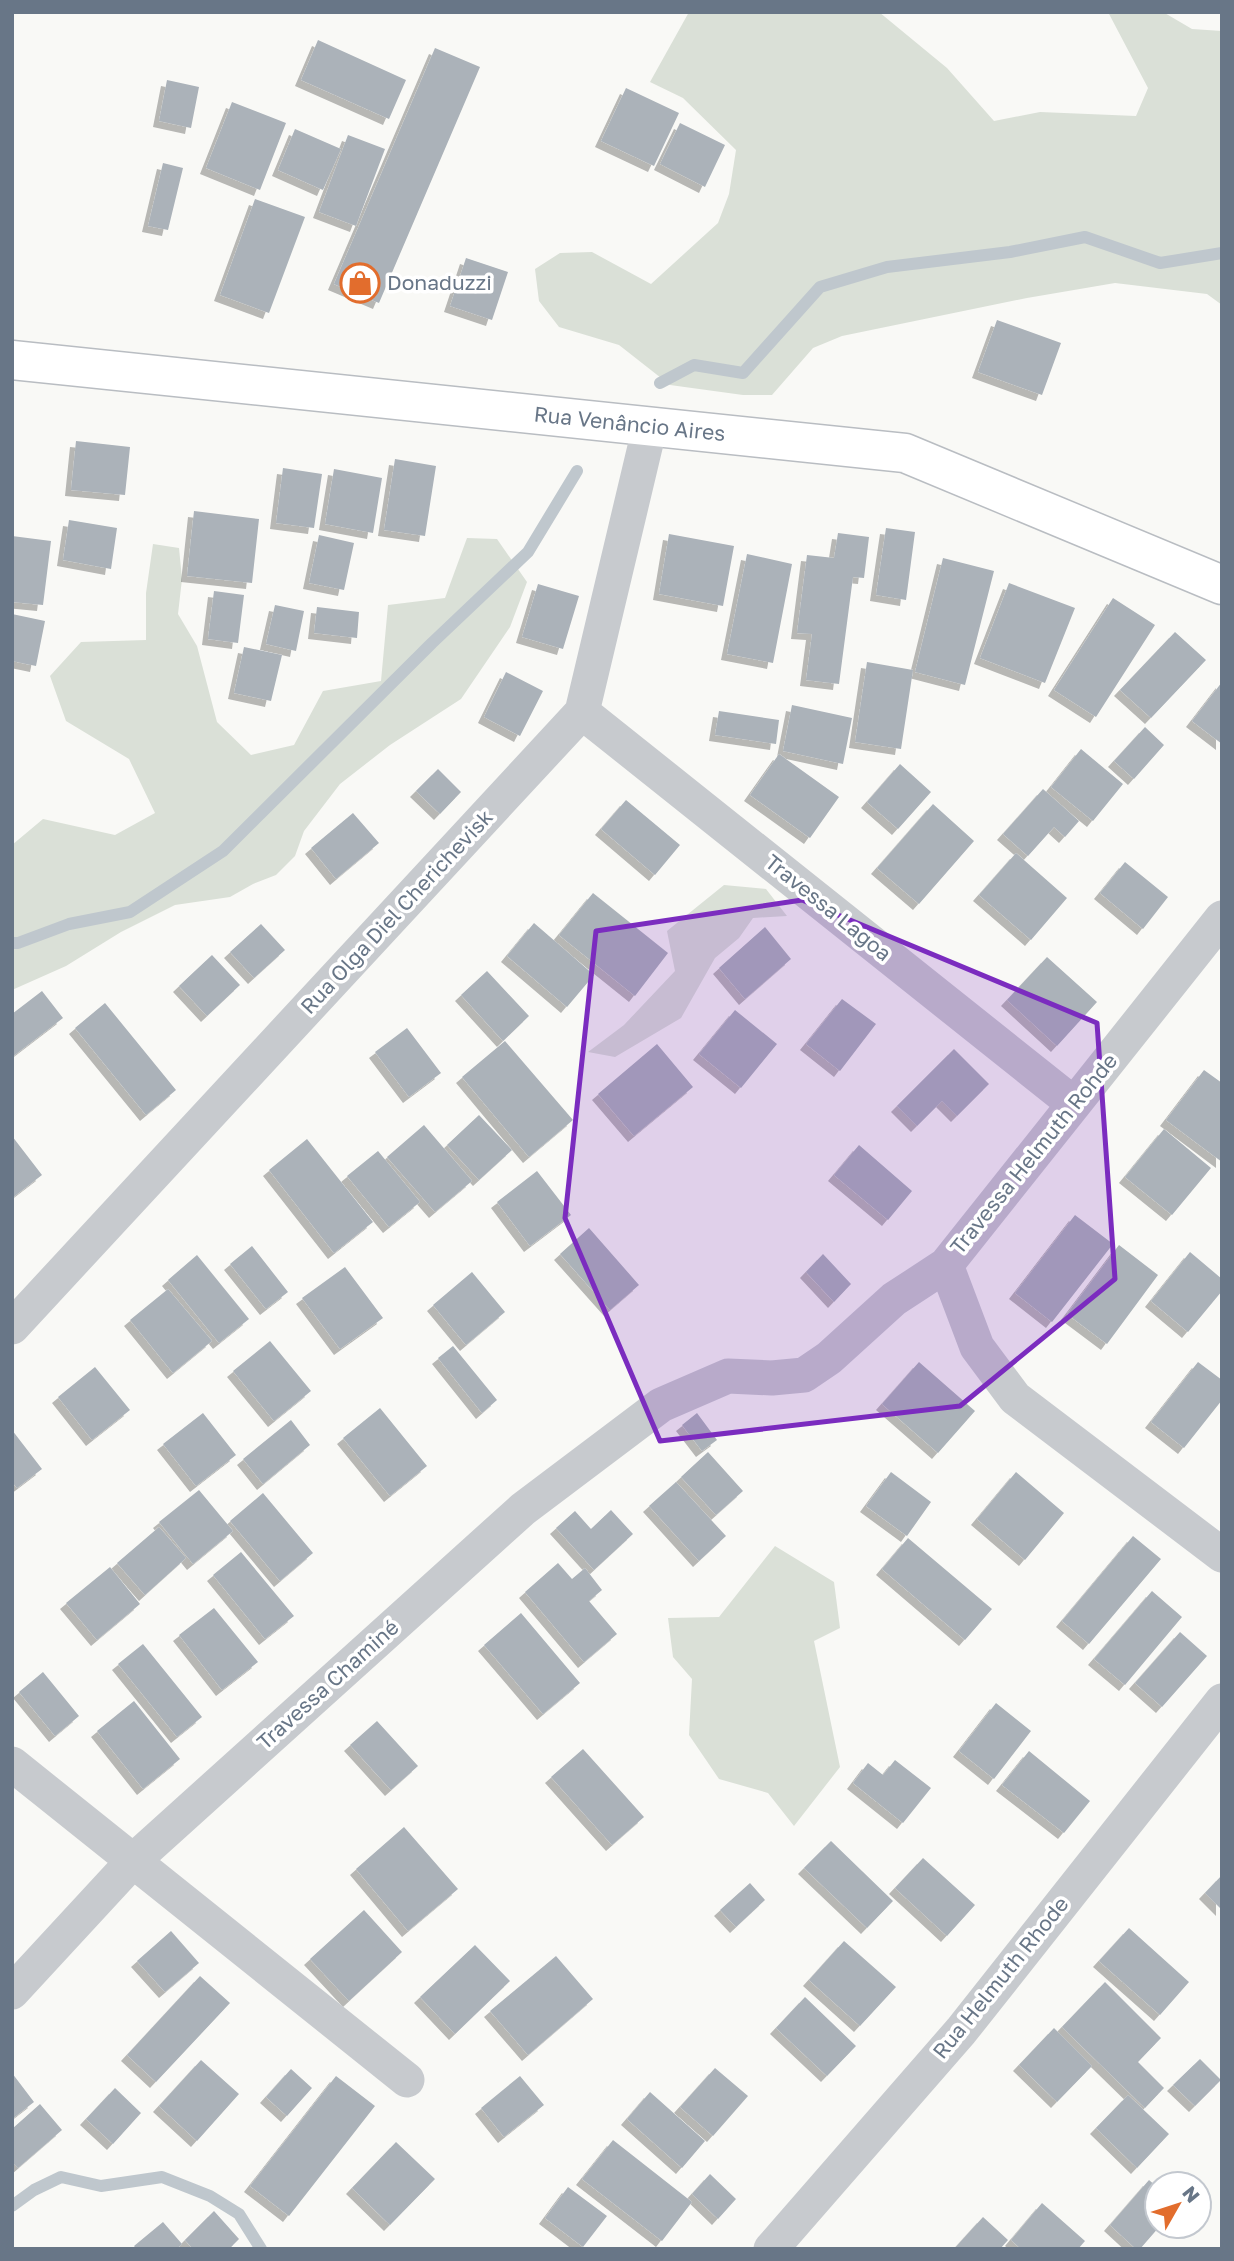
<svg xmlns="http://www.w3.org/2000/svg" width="1234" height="2261" font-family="'Golos Text',sans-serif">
<defs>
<filter id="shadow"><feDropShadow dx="-6" dy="6" stdDeviation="0" flood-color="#0004"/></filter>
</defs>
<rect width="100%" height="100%" fill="#f9f9f6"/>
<path fill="#dae0d7" d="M 689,12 L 879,12 L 947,68 L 994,121 L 1040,112 L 1136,116 L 1148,88 L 1108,12 L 1163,12 L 1192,29 L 1222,31 L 1222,305 L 1207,294 L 1115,283 L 1027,298 L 842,336 L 813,348 L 772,395 L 743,395 L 670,385 L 619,345 L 559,327 L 539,301 L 535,269 L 560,253 L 592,252 L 651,284 L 718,223 L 729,194 L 736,150 L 683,98 L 650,82 Z
M 467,538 L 497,539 L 527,582 L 510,627 L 461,699 L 390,745 L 340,784 L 304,831 L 295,856 L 276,875 L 253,884 L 230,897 L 175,905 L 121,932 L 66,966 L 12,990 L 12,845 L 43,819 L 115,835 L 155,813 L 129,759 L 66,721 L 50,676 L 81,642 L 146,640 L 146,593 L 153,544 L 179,548 L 182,579 L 178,614 L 197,646 L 217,722 L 251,755 L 294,745 L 323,691 L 381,681 L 388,605 L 445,598 Z
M 724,885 L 766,889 L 787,916 L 753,918 L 739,938 L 715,958 L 681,1018 L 615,1057 L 588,1052 L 624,1025 L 675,971 L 667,931 Z
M 775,1546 L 834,1582 L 840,1628 L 814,1641 L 840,1767 L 794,1826 L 768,1793 L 719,1779 L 689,1735 L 692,1679 L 673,1657 L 668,1618 L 719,1617 Z"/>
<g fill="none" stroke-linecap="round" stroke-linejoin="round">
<path stroke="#bfc7cd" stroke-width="12" d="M 660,383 L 694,365 L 743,373 L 820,287 L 887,267 L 1010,252 L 1085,237 L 1160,263 L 1222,253
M 12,943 L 18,943 L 69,924 L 130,912 L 223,851 L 432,643 L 528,552 L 577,471
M 12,2206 L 34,2190 L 61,2177 L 101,2186 L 162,2177 L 210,2196 L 239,2214 L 261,2249"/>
</g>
<path fill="#abb2b9" filter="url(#shadow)" d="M 318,40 L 406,80 L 389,119 L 301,80 Z
M 435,48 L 480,67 L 379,303 L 334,284 Z
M 167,80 L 199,87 L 191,128 L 159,121 Z
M 626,88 L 679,113 L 654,166 L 601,141 Z
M 232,102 L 286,123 L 260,190 L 206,168 Z
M 680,123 L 725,145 L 705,187 L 660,164 Z
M 295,129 L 341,149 L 323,190 L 278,170 Z
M 348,135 L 385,149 L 356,226 L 319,212 Z
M 163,163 L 183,168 L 168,230 L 148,226 Z
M 255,199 L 305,217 L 269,313 L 220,295 Z
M 466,258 L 508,272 L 492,320 L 450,306 Z
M 997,320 L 1061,343 L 1042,395 L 978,372 Z
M 76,441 L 130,447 L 125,495 L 71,490 Z
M 395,459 L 436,466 L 425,536 L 384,530 Z
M 283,468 L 322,474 L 314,528 L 276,523 Z
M 334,469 L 382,478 L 373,533 L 325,524 Z
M 194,511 L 259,519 L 252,583 L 187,576 Z
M 69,520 L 117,528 L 111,569 L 63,560 Z
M 886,528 L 915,532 L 906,600 L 876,595 Z
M 838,533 L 869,537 L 864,578 L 853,577 L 839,684 L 806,680 L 812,634 L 797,633 L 807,555 L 834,558 Z
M 669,534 L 734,546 L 723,606 L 659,594 Z
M 319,535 L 354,543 L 344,590 L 309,583 Z
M 12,536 L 51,541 L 43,605 L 12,602 Z
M 747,554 L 792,564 L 773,663 L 727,654 Z
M 943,558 L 994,571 L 965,685 L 915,672 Z
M 1009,583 L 1075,608 L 1045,683 L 980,658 Z
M 538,584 L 579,596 L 563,649 L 522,637 Z
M 214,591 L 244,595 L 238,643 L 208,639 Z
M 1113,598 L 1155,625 L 1096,717 L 1054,690 Z
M 275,605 L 304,611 L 296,651 L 266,644 Z
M 317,607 L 359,612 L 357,638 L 314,633 Z
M 12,614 L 45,621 L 36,666 L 12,661 Z
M 1175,632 L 1206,660 L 1151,718 L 1120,690 Z
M 244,647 L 282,655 L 271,701 L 234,693 Z
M 867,662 L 913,670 L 901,749 L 855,742 Z
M 506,672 L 543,691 L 520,736 L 484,717 Z
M 1222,682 L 1222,744 L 1192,721 Z
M 792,705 L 852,718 L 843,764 L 783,751 Z
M 719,711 L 779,720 L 776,744 L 715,735 Z
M 1145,727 L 1164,745 L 1134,779 L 1114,761 Z
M 1081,749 L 1123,784 L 1093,821 L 1051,787 Z
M 779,754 L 839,797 L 810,838 L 750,795 Z
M 900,764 L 931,792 L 898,829 L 867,802 Z
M 438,769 L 461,792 L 440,814 L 416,791 Z
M 1043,789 L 1079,821 L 1065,837 L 1054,827 L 1028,856 L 1003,834 Z
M 626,800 L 680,845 L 655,875 L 601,829 Z
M 933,804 L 974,841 L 919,904 L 877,868 Z
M 353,813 L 379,843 L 336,879 L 311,848 Z
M 1016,853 L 1067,898 L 1031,940 L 979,895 Z
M 1125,862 L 1168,897 L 1143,929 L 1100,893 Z
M 593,893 L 668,953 L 635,996 L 559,935 Z
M 534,923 L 594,975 L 567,1007 L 507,956 Z
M 261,924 L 285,950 L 254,978 L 230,952 Z
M 765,927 L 791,959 L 745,999 L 719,968 Z
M 212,955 L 240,985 L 207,1016 L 179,986 Z
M 1047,957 L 1097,1002 L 1057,1046 L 1007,1000 Z
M 487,971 L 529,1016 L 503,1041 L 461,995 Z
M 42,991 L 63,1018 L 12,1057 L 12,1014 Z
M 842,999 L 876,1024 L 840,1071 L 806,1044 Z
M 105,1003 L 176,1090 L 146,1115 L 75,1028 Z
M 735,1010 L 777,1044 L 741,1088 L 699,1054 Z
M 407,1028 L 441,1073 L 409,1097 L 375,1052 Z
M 505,1041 L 573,1120 L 529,1157 L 462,1077 Z
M 657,1044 L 693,1087 L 634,1136 L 598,1094 Z
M 954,1049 L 989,1084 L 957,1116 L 942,1101 L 917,1126 L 897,1106 Z
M 1204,1070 L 1222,1083 L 1222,1162 L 1166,1120 Z
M 479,1115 L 512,1150 L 479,1180 L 447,1145 Z
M 424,1125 L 472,1181 L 435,1212 L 387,1157 Z
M 1164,1129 L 1211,1168 L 1172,1215 L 1125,1177 Z
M 12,1136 L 42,1175 L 12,1198 Z
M 307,1139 L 373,1222 L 334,1253 L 269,1170 Z
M 859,1145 L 912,1191 L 888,1220 L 834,1175 Z
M 378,1151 L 420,1202 L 389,1227 L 347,1176 Z
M 537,1171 L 571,1215 L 530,1246 L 497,1202 Z
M 1075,1215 L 1113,1244 L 1052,1322 L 1015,1293 Z
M 589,1228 L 639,1285 L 610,1310 L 560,1254 Z
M 1119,1245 L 1158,1275 L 1107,1344 L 1067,1314 Z
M 252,1246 L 288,1292 L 266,1309 L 230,1264 Z
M 1190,1252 L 1222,1279 L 1222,1291 L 1188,1332 L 1151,1301 Z
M 823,1254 L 851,1284 L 834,1302 L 806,1272 Z
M 197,1255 L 249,1319 L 219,1343 L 168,1280 Z
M 345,1267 L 383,1318 L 340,1349 L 302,1298 Z
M 472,1272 L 505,1312 L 466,1345 L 433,1305 Z
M 168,1289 L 212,1341 L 173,1373 L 130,1320 Z
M 270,1341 L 311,1391 L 274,1421 L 233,1371 Z
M 453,1346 L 497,1400 L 482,1413 L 438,1358 Z
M 919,1362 L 975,1411 L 938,1453 L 882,1404 Z
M 1198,1362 L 1222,1380 L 1222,1400 L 1184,1448 L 1151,1422 Z
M 95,1367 L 130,1410 L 92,1440 L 58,1397 Z
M 380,1408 L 427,1466 L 390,1496 L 343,1438 Z
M 203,1413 L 236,1455 L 196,1486 L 163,1444 Z
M 697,1413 L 717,1440 L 702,1451 L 682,1425 Z
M 291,1420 L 310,1445 L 263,1484 L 243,1459 Z
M 12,1430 L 42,1469 L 17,1488 L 12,1482 Z
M 708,1452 L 743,1491 L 716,1515 L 681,1477 Z
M 891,1472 L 931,1502 L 907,1536 L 866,1506 Z
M 1016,1472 L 1064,1513 L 1025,1560 L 977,1519 Z
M 676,1482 L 726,1536 L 699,1561 L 649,1506 Z
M 199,1490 L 233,1531 L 193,1564 L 159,1522 Z
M 263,1493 L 313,1553 L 280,1581 L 230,1521 Z
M 611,1510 L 633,1534 L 594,1570 L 556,1528 L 575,1511 L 591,1529 Z
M 159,1527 L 186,1558 L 145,1595 L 117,1563 Z
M 1133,1536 L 1161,1559 L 1089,1644 L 1062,1621 Z
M 908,1538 L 992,1609 L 965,1640 L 882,1569 Z
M 241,1552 L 294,1616 L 265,1639 L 213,1575 Z
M 558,1563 L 572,1579 L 585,1568 L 602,1590 L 589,1601 L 617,1634 L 584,1662 L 525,1592 Z
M 110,1567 L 140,1604 L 97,1640 L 66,1603 Z
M 1152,1591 L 1182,1617 L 1125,1685 L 1094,1659 Z
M 214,1608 L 258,1662 L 222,1690 L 179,1635 Z
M 521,1613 L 580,1683 L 543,1714 L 484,1645 Z
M 1180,1632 L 1207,1656 L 1162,1707 L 1135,1683 Z
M 143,1644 L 202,1717 L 177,1737 L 118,1664 Z
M 43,1672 L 79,1716 L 55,1736 L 19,1692 Z
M 134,1701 L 180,1759 L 143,1789 L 97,1731 Z
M 996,1703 L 1031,1731 L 994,1779 L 959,1751 Z
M 377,1721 L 418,1766 L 391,1790 L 350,1745 Z
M 583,1749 L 644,1817 L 612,1845 L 551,1777 Z
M 1029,1751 L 1090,1801 L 1064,1833 L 1002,1785 Z
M 895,1760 L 931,1788 L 903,1823 L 853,1783 L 868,1763 L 883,1775 Z
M 404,1827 L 458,1889 L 408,1931 L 356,1869 Z
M 831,1841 L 893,1901 L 867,1928 L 804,1868 Z
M 923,1858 L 975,1905 L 947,1936 L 895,1888 Z
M 1222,1875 L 1222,1910 L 1205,1893 Z
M 750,1883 L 765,1900 L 736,1927 L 720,1910 Z
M 364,1910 L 402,1952 L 349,2001 L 310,1959 Z
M 1129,1928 L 1189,1982 L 1160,2015 L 1099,1961 Z
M 171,1931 L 199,1963 L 165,1992 L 137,1961 Z
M 844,1941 L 896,1987 L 860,2026 L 809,1980 Z
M 475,1945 L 510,1981 L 455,2034 L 420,1997 Z
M 556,1956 L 593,1999 L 528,2055 L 490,2011 Z
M 200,1976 L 230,2003 L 156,2082 L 127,2055 Z
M 1105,1982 L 1161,2038 L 1138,2062 L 1164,2088 L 1145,2108 L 1062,2027 Z
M 805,1997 L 856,2046 L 827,2076 L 776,2028 Z
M 1054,2028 L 1092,2066 L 1057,2102 L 1019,2065 Z
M 1200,2059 L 1221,2080 L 1195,2106 L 1173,2085 Z
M 201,2060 L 239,2094 L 197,2141 L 159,2106 Z
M 715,2068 L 748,2096 L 713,2136 L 680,2107 Z
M 291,2069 L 312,2088 L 287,2116 L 266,2097 Z
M 12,2073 L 34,2102 L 12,2119 Z
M 336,2076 L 375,2106 L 289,2216 L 250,2186 Z
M 520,2076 L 544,2105 L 504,2137 L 481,2108 Z
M 115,2088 L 141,2113 L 113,2144 L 86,2119 Z
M 650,2092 L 705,2141 L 682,2168 L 627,2119 Z
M 1128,2095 L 1169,2134 L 1137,2168 L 1096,2128 Z
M 40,2104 L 62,2130 L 18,2168 L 12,2162 L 12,2129 Z
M 613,2140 L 692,2202 L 662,2241 L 582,2179 Z
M 396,2142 L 435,2179 L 390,2225 L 352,2188 Z
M 710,2174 L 736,2199 L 718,2219 L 692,2194 Z
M 1149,2180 L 1157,2187 L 1157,2226 L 1160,2226 L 1140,2249 L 1136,2249 L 1110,2225 Z
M 568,2187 L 607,2216 L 583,2247 L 545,2218 Z
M 1042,2203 L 1085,2241 L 1078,2249 L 1021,2249 L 1011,2240 Z
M 214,2211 L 239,2239 L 229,2249 L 193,2249 L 185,2240 Z
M 983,2217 L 1008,2240 L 1000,2249 L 954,2249 Z
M 163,2222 L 182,2244 L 177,2249 L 137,2249 L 134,2246 Z"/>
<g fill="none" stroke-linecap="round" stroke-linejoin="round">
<g stroke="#b9bdc2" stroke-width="41">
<g id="secondary">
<path id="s1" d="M 12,360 L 905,453 L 1222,585"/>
</g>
</g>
<path stroke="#c7cace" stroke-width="35" d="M 582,712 L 1074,1104
M 946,1265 L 977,1347 L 1015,1398 L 1222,1555
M 12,1327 L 582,712 L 650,426
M 12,1764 L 407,2080
M 12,1992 L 133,1861 L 523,1509 L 661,1405 L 728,1376 L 772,1378 L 804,1375 L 829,1358 L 894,1299 L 946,1265 L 1222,918
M 771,2249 L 961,2031 L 1222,1701"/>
<use href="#secondary" stroke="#fff" stroke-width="38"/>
</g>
<path fill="#7b2cbf" fill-opacity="0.2" stroke="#7b2cbf" stroke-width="5" stroke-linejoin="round" d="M 802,900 L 1097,1023 L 1115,1279 L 960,1406 L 660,1441 L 565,1218 L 596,931 Z"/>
<defs>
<g id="shop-ring" transform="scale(2.0125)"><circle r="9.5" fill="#fff" stroke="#e26d2d" stroke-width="1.5"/><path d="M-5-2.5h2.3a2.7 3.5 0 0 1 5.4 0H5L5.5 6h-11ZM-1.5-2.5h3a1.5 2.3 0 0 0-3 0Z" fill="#e26d2d"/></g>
</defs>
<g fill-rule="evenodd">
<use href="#shop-ring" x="360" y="283"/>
</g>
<g text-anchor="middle" stroke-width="7" stroke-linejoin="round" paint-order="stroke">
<g font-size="21" fill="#687687" stroke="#fff" text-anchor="start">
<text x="387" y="290">Donaduzzi</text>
</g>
<g font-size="21" fill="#687687" stroke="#fff">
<text dy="7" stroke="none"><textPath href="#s1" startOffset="621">Rua Venâncio Aires</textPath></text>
<text transform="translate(828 908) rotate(39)" y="7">Travessa Lagoa</text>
<text transform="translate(397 912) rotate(-47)" y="7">Rua Olga Diel Cherichevisk</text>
<text transform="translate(1034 1154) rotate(-51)" y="7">Travessa Helmuth Rohde</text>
<text transform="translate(328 1685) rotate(-42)" y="7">Travessa Chaminé</text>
<text transform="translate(1001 1978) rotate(-51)" y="7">Rua Helmuth Rhode</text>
</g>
</g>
<rect width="1234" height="2261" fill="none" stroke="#687687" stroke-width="28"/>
<g transform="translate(1178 2205) rotate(51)"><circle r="33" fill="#ffffff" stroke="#c3c8cf" stroke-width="2"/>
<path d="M0-5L12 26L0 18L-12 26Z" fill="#e26d2d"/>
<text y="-10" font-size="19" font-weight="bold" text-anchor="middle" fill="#687687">N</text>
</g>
</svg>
